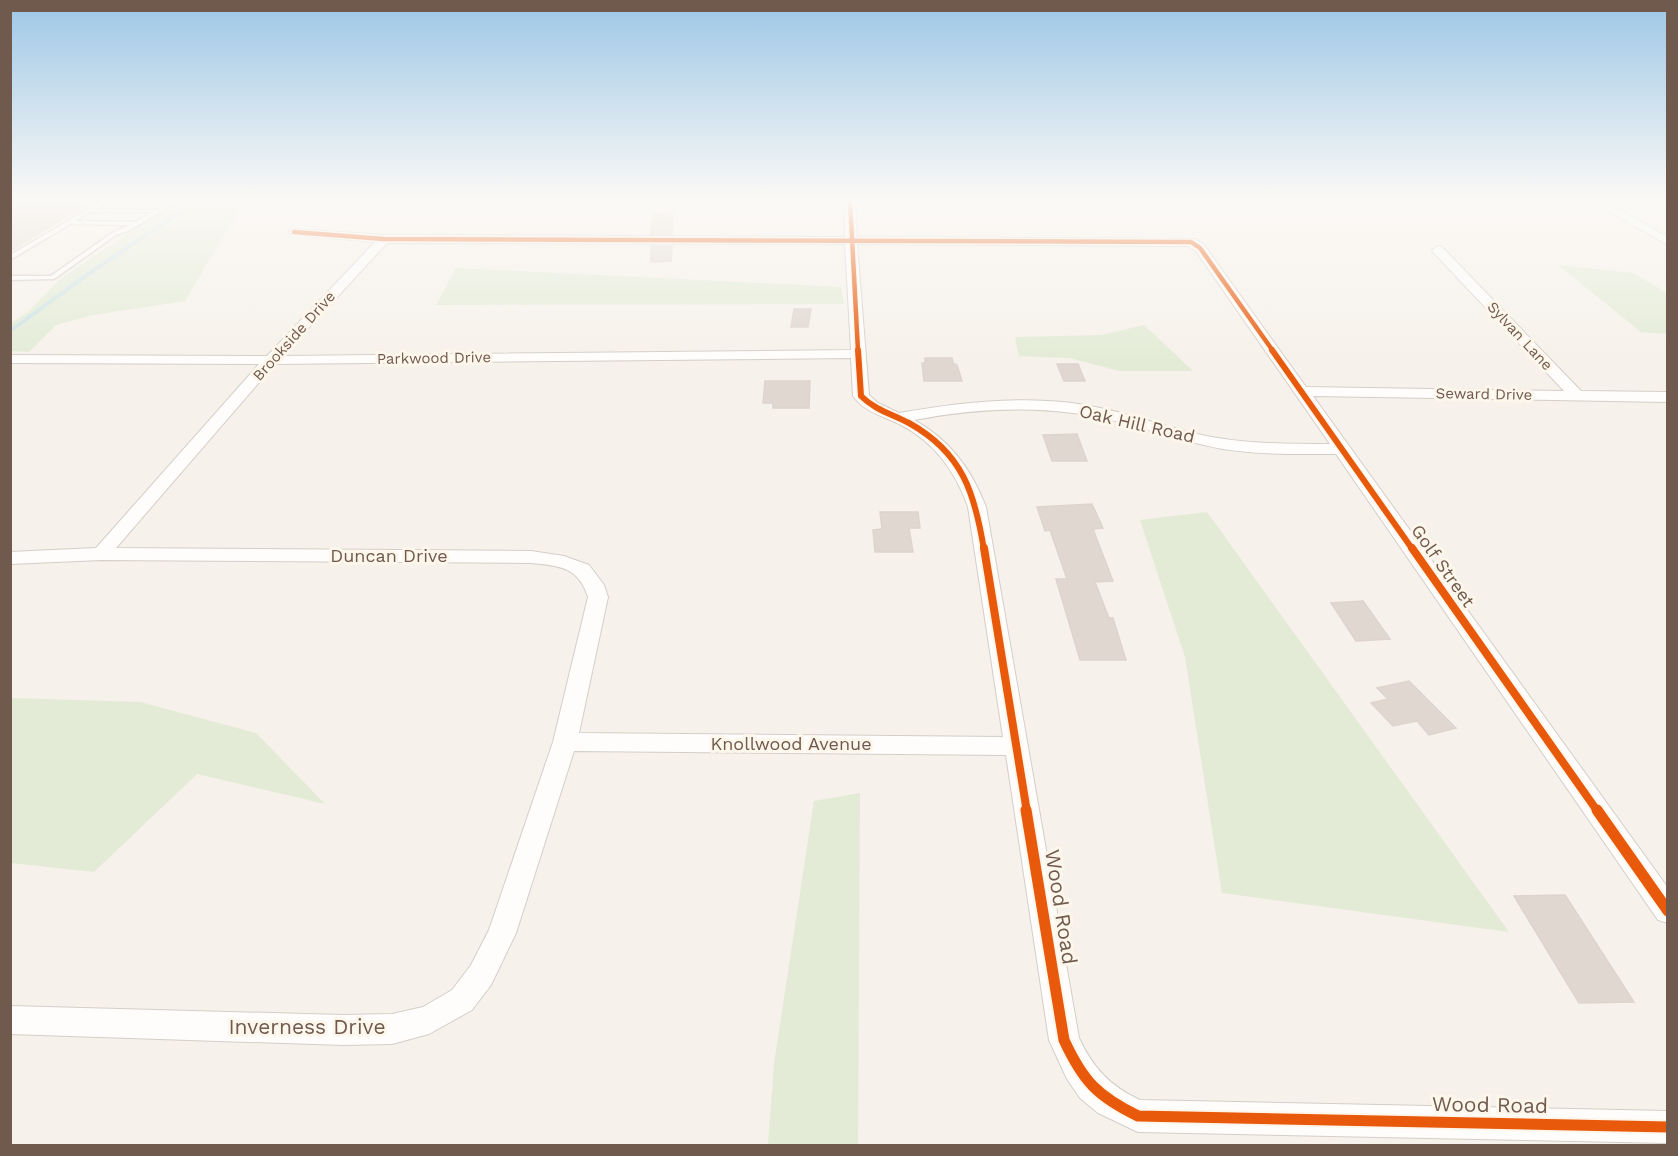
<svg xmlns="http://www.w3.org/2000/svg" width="1678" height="1156" font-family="'Work Sans',sans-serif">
<rect width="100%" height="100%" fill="#f6f1ea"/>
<path fill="#e3ebd6" d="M 178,200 L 262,200 L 254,201 L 239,210 L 185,301 L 93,315 L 56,325 L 29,352 L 11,351 L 11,323 L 28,312 L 60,279 Z
M 1558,265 L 1633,273 L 1667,293 L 1667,334 L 1641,332 Z
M 456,268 L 841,287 L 844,304 L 436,305 Z
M 1144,325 L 1193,371 L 1119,371 L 1070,358 L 1019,356 L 1015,337 L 1102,335 Z
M 1207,512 L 1509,932 L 1222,893 L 1185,657 L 1140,520 Z
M 11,698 L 140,702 L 256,733 L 325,804 L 197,774 L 94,872 L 11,863 Z
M 860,793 L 858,1145 L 768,1145 L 774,1064 L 814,801 Z"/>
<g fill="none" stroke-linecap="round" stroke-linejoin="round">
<path stroke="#cde3e4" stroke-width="4" d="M 10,331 L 91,272 L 191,205 L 203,200"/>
</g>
<path fill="#dfd7d0" stroke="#ded4cd" stroke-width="1.5" d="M 10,203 L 88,204 L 10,251 Z
M 673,213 L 672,234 L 651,234 L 652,214 Z
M 651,246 L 672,246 L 671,261 L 651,262 Z
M 794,309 L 811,309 L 808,327 L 791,327 Z
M 925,358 L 952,358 L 953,363 L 957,365 L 962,381 L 924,381 L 922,363 L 925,363 Z
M 1057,364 L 1078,364 L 1085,381 L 1064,381 Z
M 765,381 L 810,381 L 809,408 L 773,408 L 773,403 L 763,403 Z
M 1077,434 L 1087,461 L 1052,461 L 1043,435 Z
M 1092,504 L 1103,528 L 1093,529 L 1113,581 L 1095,582 L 1109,618 L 1113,618 L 1126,660 L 1080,660 L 1056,579 L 1067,579 L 1050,530 L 1045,531 L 1037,507 Z
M 880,512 L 918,512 L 920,528 L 909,528 L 913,552 L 875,552 L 873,530 L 882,529 Z
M 1363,601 L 1390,639 L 1356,641 L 1331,603 Z
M 1409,681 L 1456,728 L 1429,735 L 1417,721 L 1393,726 L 1371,703 L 1388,699 L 1377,688 Z
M 1565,895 L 1634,1002 L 1579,1003 L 1514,896 Z"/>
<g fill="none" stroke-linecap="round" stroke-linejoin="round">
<g stroke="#d5cec8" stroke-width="3">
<path id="service" d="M 104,200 L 111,200 L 97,209 L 158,210 L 174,200 L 181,200 L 128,231 L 116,235 L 54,279 L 10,280 L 10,276 L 51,276 L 112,233 L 130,225 L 70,224 L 10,260 L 10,255 ZM 92,211 L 93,212 L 153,212 L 135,222 L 75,221 Z"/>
</g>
<g stroke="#d5cec8" stroke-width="2">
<path id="minor" d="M 845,200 L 855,200 L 857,237 L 1195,239 L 1204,245 L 1306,387 L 1564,391 L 1434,253 L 1432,250 L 1438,246 L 1442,247 L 1581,391 L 1668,392 L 1668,402 L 1313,396 L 1668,888 L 1668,923 L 1658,920 L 1336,454 C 1299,454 1260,455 1223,449 C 1172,440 1124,419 1073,413 C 1020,406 966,410 914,420 C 949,439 972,470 986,507 L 1079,1038 C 1093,1068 1110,1086 1140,1100 L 1668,1111 L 1668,1143 L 1138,1132 L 1098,1113 L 1080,1098 L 1067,1079 L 1049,1040 L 1006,755 L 574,751 L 516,933 L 491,985 L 472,1010 L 429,1034 L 392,1044 L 343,1045 L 10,1034 L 10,1006 L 343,1015 L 392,1014 L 423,1007 L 452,990 L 471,965 L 489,930 L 553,742 L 588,597 C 578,566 559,566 531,563 L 101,560 L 10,564 L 10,552 L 96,548 L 259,364 L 10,363 L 10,355 L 267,356 L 375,242 L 290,234 L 288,232 L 294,229 L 384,235 L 845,237 ZM 387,243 L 845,244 L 851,350 L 283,356 ZM 857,244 L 1188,246 L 1196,251 L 1330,444 C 1288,444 1247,444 1206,436 C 1161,426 1118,409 1072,403 C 1014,396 956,403 899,413 L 878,403 L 869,395 ZM 851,358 L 853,396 C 865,413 884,416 901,425 C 934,442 956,472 968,507 L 1003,737 L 579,733 L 608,597 L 604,585 L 589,565 L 564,556 L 531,551 L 116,548 L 275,364 Z
M 1589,200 L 1602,200 L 1668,237 L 1668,245 Z"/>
</g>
<use href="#service" fill="#fefdfc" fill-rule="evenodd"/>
<use href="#minor" fill="#fefdfc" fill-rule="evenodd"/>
<g stroke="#fdf6eb" stroke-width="7">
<path id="cycleway-far3" d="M 850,200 L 858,351
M 294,232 L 384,239 L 1191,242 L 1200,248 L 1273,351"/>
</g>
<g stroke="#fdf6eb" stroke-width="9">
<path id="cycleway-far2" d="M 858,350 L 861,396 C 875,410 892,414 909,423 C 963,453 975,494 984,550
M 1272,350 L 1413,550"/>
</g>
<g stroke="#fdf6eb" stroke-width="12">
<path id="cycleway-far1" d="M 984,548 L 1027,812
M 1412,548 L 1598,812"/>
</g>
<g stroke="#fdf6eb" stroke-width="15">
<path id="cycleway" d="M 1026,810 L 1064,1040 C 1083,1081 1097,1096 1138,1116 L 1668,1127
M 1597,810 L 1668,911"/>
</g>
<use href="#cycleway-far3" stroke="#e8590c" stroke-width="4.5"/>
<use href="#cycleway-far2" stroke="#e8590c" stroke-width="6"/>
<use href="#cycleway-far1" stroke="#e8590c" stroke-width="8"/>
<use href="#cycleway" stroke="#e8590c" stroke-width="11"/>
</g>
<linearGradient id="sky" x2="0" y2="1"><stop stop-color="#9dc7e6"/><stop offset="0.55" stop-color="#fbf9f6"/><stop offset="1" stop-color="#fbf9f6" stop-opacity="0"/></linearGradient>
<rect width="1678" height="362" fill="url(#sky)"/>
<g text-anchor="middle" stroke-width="6" stroke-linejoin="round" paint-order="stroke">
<g font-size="15" fill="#70594d" stroke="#fdf6eb">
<text transform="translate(294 336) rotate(-48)" y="5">Brookside Drive</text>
<text transform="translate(1520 336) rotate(47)" y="5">Sylvan Lane</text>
<text transform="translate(434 358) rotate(-1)" y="5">Parkwood Drive</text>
<text transform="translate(1484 394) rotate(1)" y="5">Seward Drive</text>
</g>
<g font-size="18" fill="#70594d" stroke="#fdf6eb">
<text transform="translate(1137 424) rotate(13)" y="6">Oak Hill Road</text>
<text x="389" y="562">Duncan Drive</text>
<text transform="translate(1443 566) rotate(55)" y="6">Golf Street</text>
<text x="791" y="750">Knollwood Avenue</text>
</g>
<g font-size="21" fill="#70594d" stroke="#fdf6eb">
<text transform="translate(1061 907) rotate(81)" y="7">Wood Road</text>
<text x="307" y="1034">Inverness Drive</text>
<text transform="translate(1490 1105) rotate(1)" y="7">Wood Road</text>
</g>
</g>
<rect width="1678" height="1156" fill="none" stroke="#70594d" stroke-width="24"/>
</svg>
